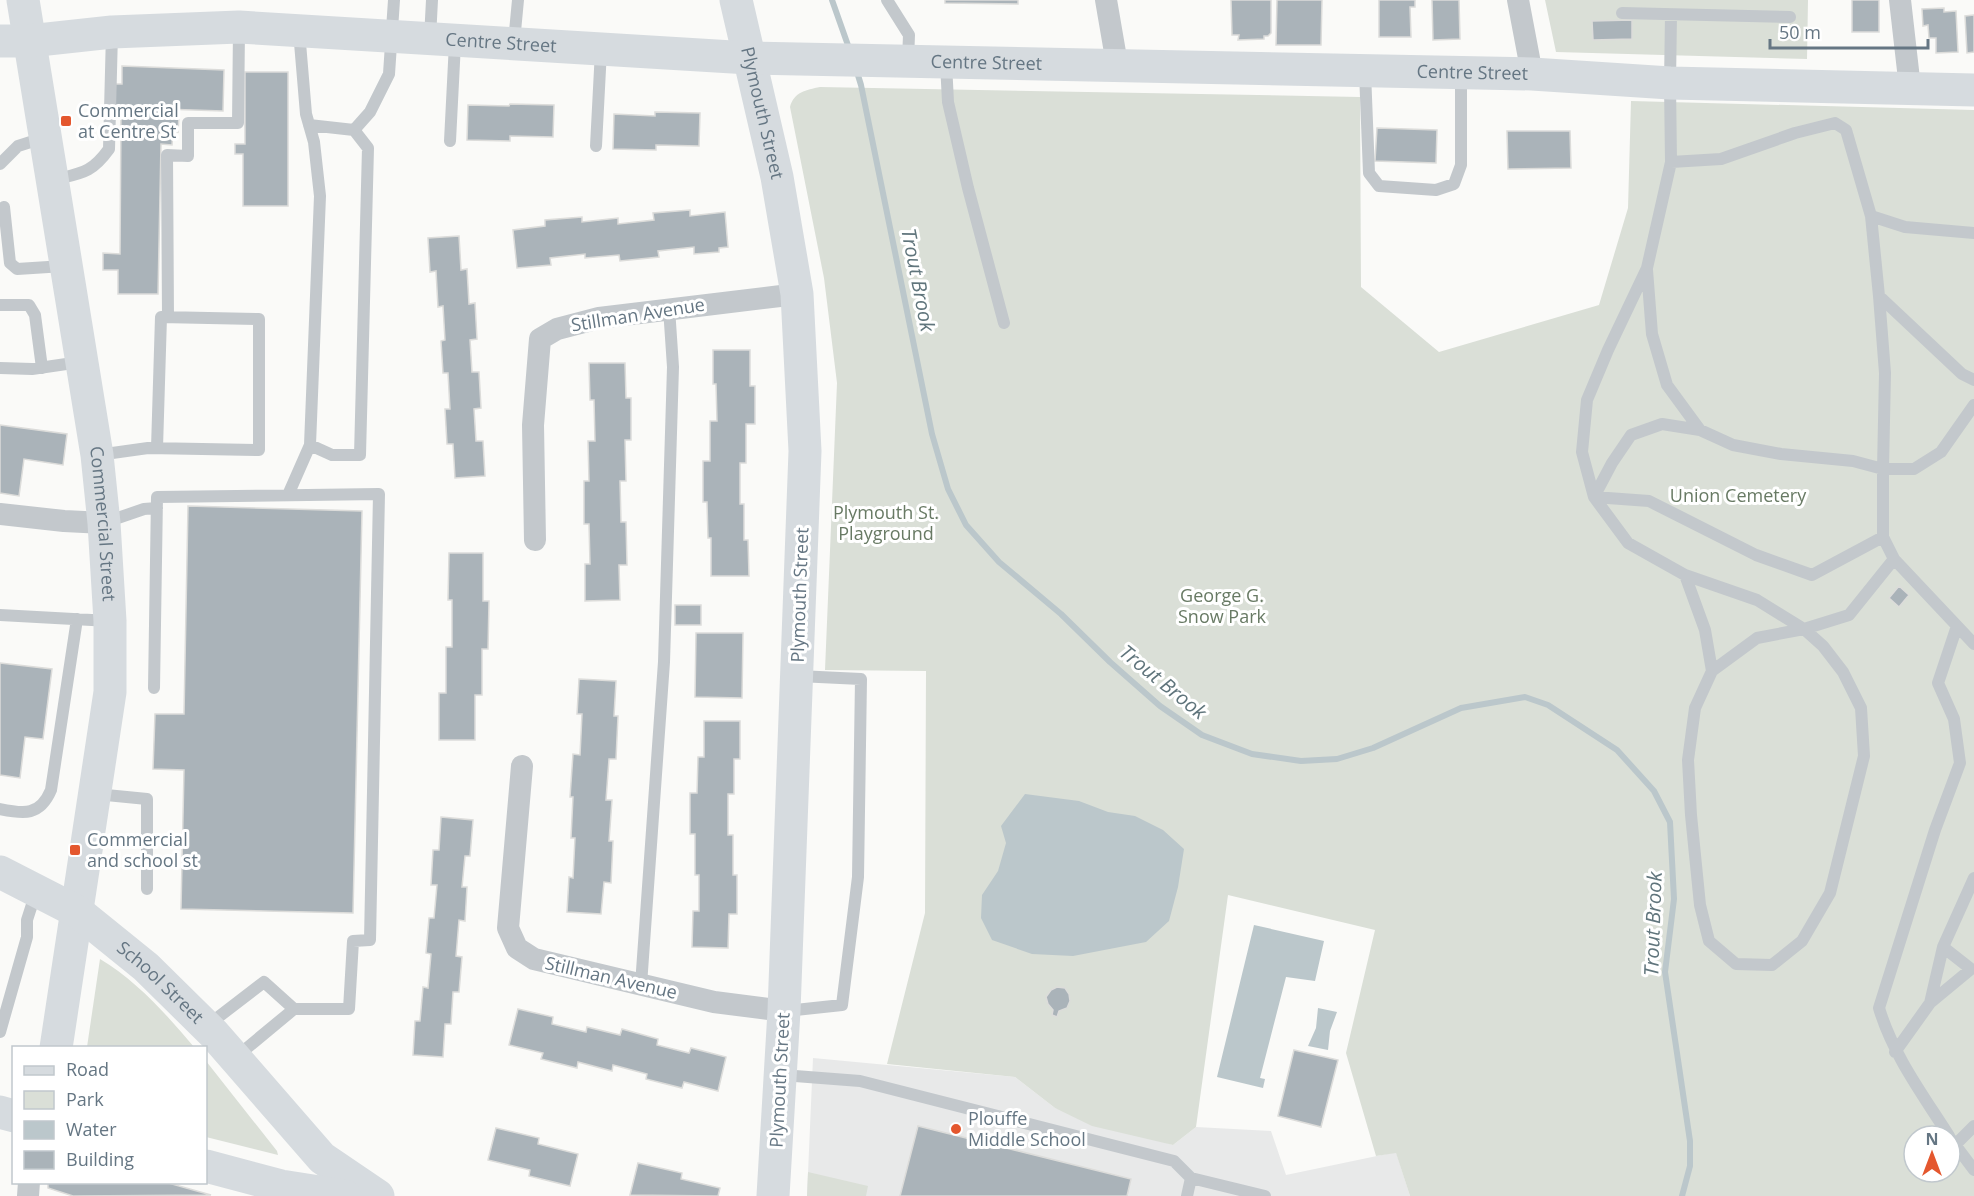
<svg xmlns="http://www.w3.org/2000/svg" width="1974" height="1196" font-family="'Open Sans',sans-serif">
<rect width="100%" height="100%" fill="#fafaf8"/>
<path fill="#e8e9e9" d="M 813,1058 L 1015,1077 L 1055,1108 L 1173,1145 L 1196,1127 L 1271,1131 L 1286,1175 L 1396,1152 L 1410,1196 L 807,1196 Z"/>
<path fill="#dadfd7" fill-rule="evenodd" d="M 1545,0 L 1808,0 L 1807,59 L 1556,52 Z
M 820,87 L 1360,97 L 1361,287 L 1439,352 L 1599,305 L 1628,208 L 1631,101 L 1974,110 L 1974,1196 L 1410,1196 L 1396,1153 L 1376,1156 L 1346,1053 L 1375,930 L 1228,895 L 1196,1127 L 1173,1145 L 1092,1126 L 1055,1108 L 1015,1077 L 887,1064 L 925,913 L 926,671 L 825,670 L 837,383 L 824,278 L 790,107 C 794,92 806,90 820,87 ZM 1914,1136 L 1950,1136 L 1950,1172 L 1914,1172 Z
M 100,959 C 137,981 167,1015 194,1047 L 87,1047 Z
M 206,1061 L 277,1151 L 278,1155 L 206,1137 Z
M 808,1172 L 868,1186 L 866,1196 L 807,1196 Z"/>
<path fill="#bbc7cb" d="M 1025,794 L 1079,801 L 1108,812 L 1135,816 L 1163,830 L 1184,849 L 1178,887 L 1169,921 L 1146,942 L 1073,956 L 1032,954 L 992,940 L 981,918 L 982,895 L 998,871 L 1006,843 L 1001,826 Z
M 1254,925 L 1324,941 L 1315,981 L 1286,977 L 1260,1078 L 1265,1079 L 1263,1088 L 1217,1077 Z
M 1318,1008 L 1337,1012 L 1330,1031 L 1328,1050 L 1308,1046 L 1316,1028 Z"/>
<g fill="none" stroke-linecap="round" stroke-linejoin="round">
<path stroke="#bbc7cb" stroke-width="6" d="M 832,0 L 850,51
M 857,72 L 861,85 L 932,434 L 948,489 L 966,525 L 999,562 L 1061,614 L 1110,662 L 1160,706 L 1202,735 L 1252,754 L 1301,761 L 1337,759 L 1373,748 L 1461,708 L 1525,697 L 1548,705 L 1617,750 L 1654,791 L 1670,822 L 1674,899 L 1665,972 L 1690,1141 L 1690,1166 L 1682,1196"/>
</g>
<path fill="#aab3b9" stroke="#dcdcda" stroke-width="1.5" d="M 945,0 L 1018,0 L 1018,4 L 945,3 Z
M 1231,0 L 1271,0 L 1271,33 L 1268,36 L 1264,36 L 1264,39 L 1238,40 L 1239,35 L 1232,35 Z
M 1277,0 L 1322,0 L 1321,45 L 1276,45 Z
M 1379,0 L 1415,0 L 1415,7 L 1410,7 L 1411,37 L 1379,37 Z
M 1432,0 L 1459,0 L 1460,39 L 1433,40 Z
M 1852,0 L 1879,0 L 1879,32 L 1852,32 Z
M 1944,8 L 1944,12 L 1956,11 L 1958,52 L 1936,53 L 1936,38 L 1929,38 L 1928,25 L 1923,26 L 1922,9 Z
M 1974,15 L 1974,52 L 1967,53 L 1965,16 Z
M 1632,20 L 1632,39 L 1593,40 L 1592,21 Z
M 122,66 L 224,70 L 223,111 L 163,109 L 162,116 L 179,116 L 178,132 L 173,131 L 172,145 L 161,144 L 158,294 L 118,294 L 118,270 L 103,270 L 103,253 L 120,254 L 121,116 L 112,116 L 112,84 L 122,84 Z
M 245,72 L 288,72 L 288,206 L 243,206 L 243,154 L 235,154 L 235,144 L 245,144 Z
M 510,104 L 554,105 L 553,137 L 510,136 L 510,141 L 467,140 L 468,105 L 509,106 Z
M 655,112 L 700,113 L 699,146 L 656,145 L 656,150 L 613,149 L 614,114 L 655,116 Z
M 1377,128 L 1437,130 L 1436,163 L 1375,161 Z
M 1507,131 L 1570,131 L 1571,168 L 1508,169 Z
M 690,210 L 690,216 L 725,212 L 728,247 L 719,248 L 719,252 L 694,254 L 694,247 L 658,251 L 659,257 L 620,261 L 619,255 L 585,258 L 585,254 L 550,258 L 551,265 L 517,268 L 513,230 L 545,226 L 545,220 L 582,217 L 582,222 L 618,218 L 618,224 L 654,220 L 653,213 Z
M 459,236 L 461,270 L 467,269 L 469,304 L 475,303 L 477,339 L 470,340 L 472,372 L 479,372 L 481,408 L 474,409 L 476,441 L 483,441 L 485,476 L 455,478 L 453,444 L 447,444 L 445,409 L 450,409 L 448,373 L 443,373 L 441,341 L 445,340 L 443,306 L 438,307 L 436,271 L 430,272 L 428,238 Z
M 713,350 L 750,350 L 750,386 L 755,386 L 755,424 L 746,424 L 746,463 L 740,463 L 740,504 L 744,504 L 744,540 L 748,540 L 749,576 L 711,576 L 711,538 L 708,538 L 707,502 L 703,502 L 703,461 L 710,461 L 710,421 L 717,421 L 716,384 L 713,384 Z
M 589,363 L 625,363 L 626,398 L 631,398 L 631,440 L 625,440 L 626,481 L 620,481 L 621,522 L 626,522 L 627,565 L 619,565 L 620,600 L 585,601 L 585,564 L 590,564 L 589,524 L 584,524 L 584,481 L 589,481 L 588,441 L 595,441 L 594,400 L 590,400 Z
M 0,425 L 67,434 L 63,465 L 24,459 L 19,496 L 0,493 Z
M 188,506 L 362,511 L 353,913 L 181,909 L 184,770 L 153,769 L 155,714 L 184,714 Z
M 449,553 L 483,553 L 483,601 L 489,601 L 488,649 L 482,649 L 482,695 L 475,695 L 475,740 L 439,740 L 439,693 L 446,693 L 446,647 L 452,647 L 452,600 L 448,600 Z
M 1899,586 L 1909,595 L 1899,607 L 1889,598 Z
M 675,605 L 701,605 L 701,625 L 675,625 Z
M 696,633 L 743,633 L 742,698 L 695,697 Z
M 0,663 L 52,669 L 43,739 L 25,737 L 20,778 L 0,775 Z
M 579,679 L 616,681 L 614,716 L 618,716 L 616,759 L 609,759 L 606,800 L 612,800 L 609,841 L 613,841 L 611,883 L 604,882 L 601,914 L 567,912 L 569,877 L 573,878 L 575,838 L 571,838 L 573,797 L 570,797 L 573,754 L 580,755 L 582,714 L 577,714 Z
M 704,721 L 740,721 L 740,759 L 734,759 L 734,794 L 728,794 L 728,835 L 733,835 L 733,875 L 737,875 L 737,914 L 729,914 L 728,948 L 692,947 L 693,911 L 699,911 L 699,875 L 695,875 L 695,834 L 690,834 L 690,793 L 697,793 L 698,757 L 704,757 Z
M 441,817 L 473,820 L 470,856 L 465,856 L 462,887 L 467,887 L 465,921 L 459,920 L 456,956 L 462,957 L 459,992 L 453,992 L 451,1024 L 445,1024 L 443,1057 L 413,1055 L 415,1021 L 420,1021 L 423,987 L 428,988 L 431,954 L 426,953 L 429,918 L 434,918 L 437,885 L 431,885 L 433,850 L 439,850 Z
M 1057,987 L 1065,988 L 1069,994 L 1070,1001 L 1067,1008 L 1059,1011 L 1057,1017 L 1052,1015 L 1053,1010 L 1048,1004 L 1046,997 L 1051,990 Z
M 518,1009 L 553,1017 L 552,1024 L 586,1032 L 587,1027 L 620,1035 L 622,1029 L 658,1039 L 657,1045 L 689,1053 L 691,1048 L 726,1057 L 718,1091 L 684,1082 L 682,1088 L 646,1079 L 647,1074 L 613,1065 L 612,1071 L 578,1062 L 577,1068 L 541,1059 L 543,1053 L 509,1045 Z
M 1294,1050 L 1338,1060 L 1321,1127 L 1278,1116 Z
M 918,1126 L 1131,1179 L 1127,1196 L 900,1196 Z
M 918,1126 L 1131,1179 L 1127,1196 L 900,1196 Z
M 496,1128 L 539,1138 L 538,1144 L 578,1154 L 570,1186 L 529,1176 L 530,1170 L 488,1160 Z
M 638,1163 L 682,1173 L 681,1179 L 720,1188 L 718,1196 L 630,1195 Z
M 48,1182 L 165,1182 L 211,1195 L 73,1196 L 48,1188 Z"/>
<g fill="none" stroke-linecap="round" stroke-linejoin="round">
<path stroke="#c3c8cc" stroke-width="12" d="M 887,0 L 909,35 L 908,60
M 1622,13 L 1790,17
M 1671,15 L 1670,83 L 1671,162 L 1721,159 L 1795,133 L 1835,123 L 1846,130 L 1871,216 L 1905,227 L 1974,233
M 299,31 L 306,114 L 314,142 L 320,196 L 310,445 L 332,455 L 360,455 L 368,148 L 354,130 L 309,125
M 430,38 L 432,0
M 514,42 L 518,0
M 946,63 L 948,102 L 968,188 L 1004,323
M 1365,72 L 1369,173 L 1379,186 L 1436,190 L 1454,184 L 1461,165 L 1461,73
M 354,130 L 370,112 L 389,74 L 394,0
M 450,141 L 455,43
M 596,146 L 601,50
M 1671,162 L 1647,268 L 1608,350 L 1587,400 L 1582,452 L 1594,497 L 1612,463 L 1631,435 L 1662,424 L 1700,430 L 1733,445 L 1781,454 L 1853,461 L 1883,469 L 1883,537
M 0,164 L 18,146 L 43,138
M 53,180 C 81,173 91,174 109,149 L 112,33
M 4,207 L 10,263 L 17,269 L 64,266
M 1871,216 L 1879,296
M 1647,270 L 1652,334 L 1667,385 L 1700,430
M 0,305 L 29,305 L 35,315 L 42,368
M 168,317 L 167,155 L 188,156 L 188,123 L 238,123 L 239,28
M 0,368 L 32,369 L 80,362
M 1974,380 L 1962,374 L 1879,296 L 1885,373 L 1883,469 L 1914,469 L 1941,452 L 1974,405
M 98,455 L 148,448 L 259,450 L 259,319 L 161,317 L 157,448
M 288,495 L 310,445
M 106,522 L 144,509 L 157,508
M 1894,559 L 1849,615 L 1804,629 L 1757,600 L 1685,575 L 1628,543 L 1594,497 L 1649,501 L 1756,555 L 1812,575 L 1883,537 L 1894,559 L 1974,644
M 1685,575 L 1705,630 L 1712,671
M 0,615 L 110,621
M 1804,629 L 1823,646 L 1843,672 L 1861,708 L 1864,756 L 1830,893 L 1802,941 L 1772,965 L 1736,964 L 1709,941 L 1700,905 L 1691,815 L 1688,760 L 1695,708 L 1712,671 L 1757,638 Z
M 154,688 L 157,497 L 379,494 L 370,940 L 353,941 L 349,1009 L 294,1009 L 236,1057
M 96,794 L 147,799 L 147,889
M 0,809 C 24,814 40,816 51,790 L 77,619
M 1943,947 L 1971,969 L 1930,1003 L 1943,947 L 1974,878
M 641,985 L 664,662 L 673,367 L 669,308
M 786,1011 L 842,1005 L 858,877 L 861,679 L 798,676
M 208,1025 L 264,982 L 294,1009
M 0,1032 L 27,937 L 27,920 L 36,892
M 1895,1052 L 1930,1003
M 782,1075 L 860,1081 L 1174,1161 L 1191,1178 L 1265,1196
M 1949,1136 C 1923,1095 1893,1055 1879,1008 L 1935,830 L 1960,763 L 1954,719 L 1938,683 L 1957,626
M 1950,1138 L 1974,1170
M 1955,1145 L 1974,1126
M 1187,1196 L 1191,1178"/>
<path stroke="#c3c8cc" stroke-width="22" d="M 1106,0 L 1117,64
M 1518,0 L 1532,74
M 1900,0 L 1910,88
M 0,514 L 64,521 L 104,523
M 535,540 L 533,425 L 540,339 L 557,329 L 599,318 L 797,294
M 522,766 L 508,928 L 517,948 L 534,959 L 714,1002 L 784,1011
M 28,1196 L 29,1182"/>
<g stroke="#d6dbdf" stroke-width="33">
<path id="s1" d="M 23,0 L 97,455 L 104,523 L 110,621 L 110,692 L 56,1048"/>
<path id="s2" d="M 736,0 L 777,177 L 797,294 L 805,451 L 784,1011 L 773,1196"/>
<path id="s3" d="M 0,41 L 29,41 L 112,32 L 239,27 L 749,58 L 1532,74 L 1670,83 L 1974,90"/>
<path id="s4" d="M 0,872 L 78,912 L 146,967 L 214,1034 L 322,1158 L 378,1196"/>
<path d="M 0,1112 L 14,1116"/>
<path d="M 206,1166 L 281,1186 L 345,1196"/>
</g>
</g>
<g fill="#e4572e" stroke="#fff" stroke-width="2">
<rect x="60" y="115" width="12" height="12" rx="3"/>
<rect x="69" y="844" width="12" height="12" rx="3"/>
<circle cx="956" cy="1129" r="6"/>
</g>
<g text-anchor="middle" stroke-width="6" stroke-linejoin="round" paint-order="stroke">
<g font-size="18" fill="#657683" stroke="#fff">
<text dy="6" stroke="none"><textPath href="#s3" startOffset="502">Centre Street</textPath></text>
<text dy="6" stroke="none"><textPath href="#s3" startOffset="988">Centre Street</textPath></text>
<text dy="6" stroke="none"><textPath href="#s3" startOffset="1474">Centre Street</textPath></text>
<text dy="6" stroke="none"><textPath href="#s2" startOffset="116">Plymouth Street</textPath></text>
<text transform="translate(638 315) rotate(-9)" y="6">Stillman Avenue</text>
<text dy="6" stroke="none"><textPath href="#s1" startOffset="530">Commercial Street</textPath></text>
<text transform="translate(800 595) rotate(-88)" y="6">Plymouth Street</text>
<text transform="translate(611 978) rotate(13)" y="6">Stillman Avenue</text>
<text dy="6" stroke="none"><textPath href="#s4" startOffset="196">School Street</textPath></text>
<text transform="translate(780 1080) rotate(-87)" y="6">Plymouth Street</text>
</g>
<g font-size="18" fill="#657683" stroke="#fff" text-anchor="start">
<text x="78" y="117">Commercial<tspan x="78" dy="21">at Centre St</tspan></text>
<text x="87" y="846">Commercial<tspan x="87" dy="21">and school st</tspan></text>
<text x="968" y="1125">Plouffe<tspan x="968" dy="21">Middle School</tspan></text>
</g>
<g font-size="18" fill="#687a64" stroke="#fff">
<text x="1738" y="502">Union Cemetery</text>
<text x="886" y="519">Plymouth St.<tspan x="886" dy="21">Playground</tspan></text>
<text x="1222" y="602">George G.<tspan x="1222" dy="21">Snow Park</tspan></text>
</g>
<g font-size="20" font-style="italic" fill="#60757c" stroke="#fff">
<text transform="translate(918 280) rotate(79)" y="7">Trout Brook</text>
<text transform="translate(1163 682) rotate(39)" y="7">Trout Brook</text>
<text transform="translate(1653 924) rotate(-88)" y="7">Trout Brook</text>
</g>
</g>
<rect x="12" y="1046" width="195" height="138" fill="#ffffff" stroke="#c1c8cd" stroke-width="1.5"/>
<rect x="24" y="1066" width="30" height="9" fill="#d6dbdf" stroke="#c1c8cd" stroke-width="1.5"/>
<text x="66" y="1076" font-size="18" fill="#657683">Road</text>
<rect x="24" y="1091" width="30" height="18" fill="#dadfd7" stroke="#c1c8cd" stroke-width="1.5"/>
<text x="66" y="1106" font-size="18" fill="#657683">Park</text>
<rect x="24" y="1121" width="30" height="18" fill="#bbc7cb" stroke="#c1c8cd" stroke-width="1.5"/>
<text x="66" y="1136" font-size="18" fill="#657683">Water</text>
<rect x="24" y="1151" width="30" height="18" fill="#aab3b9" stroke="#c1c8cd" stroke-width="1.5"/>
<text x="66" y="1166" font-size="18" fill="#657683">Building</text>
<g transform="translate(1932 1154)"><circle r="28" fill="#ffffff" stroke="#c1c8cd" stroke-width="1.5"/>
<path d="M0-4.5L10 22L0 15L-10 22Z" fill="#e4572e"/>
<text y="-9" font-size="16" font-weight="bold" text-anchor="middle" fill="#657683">N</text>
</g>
<path d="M1770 39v9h158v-9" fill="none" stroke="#657683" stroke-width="3"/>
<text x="1779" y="39" font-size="18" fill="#657683" stroke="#ffffff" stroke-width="4.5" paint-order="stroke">50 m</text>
</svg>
